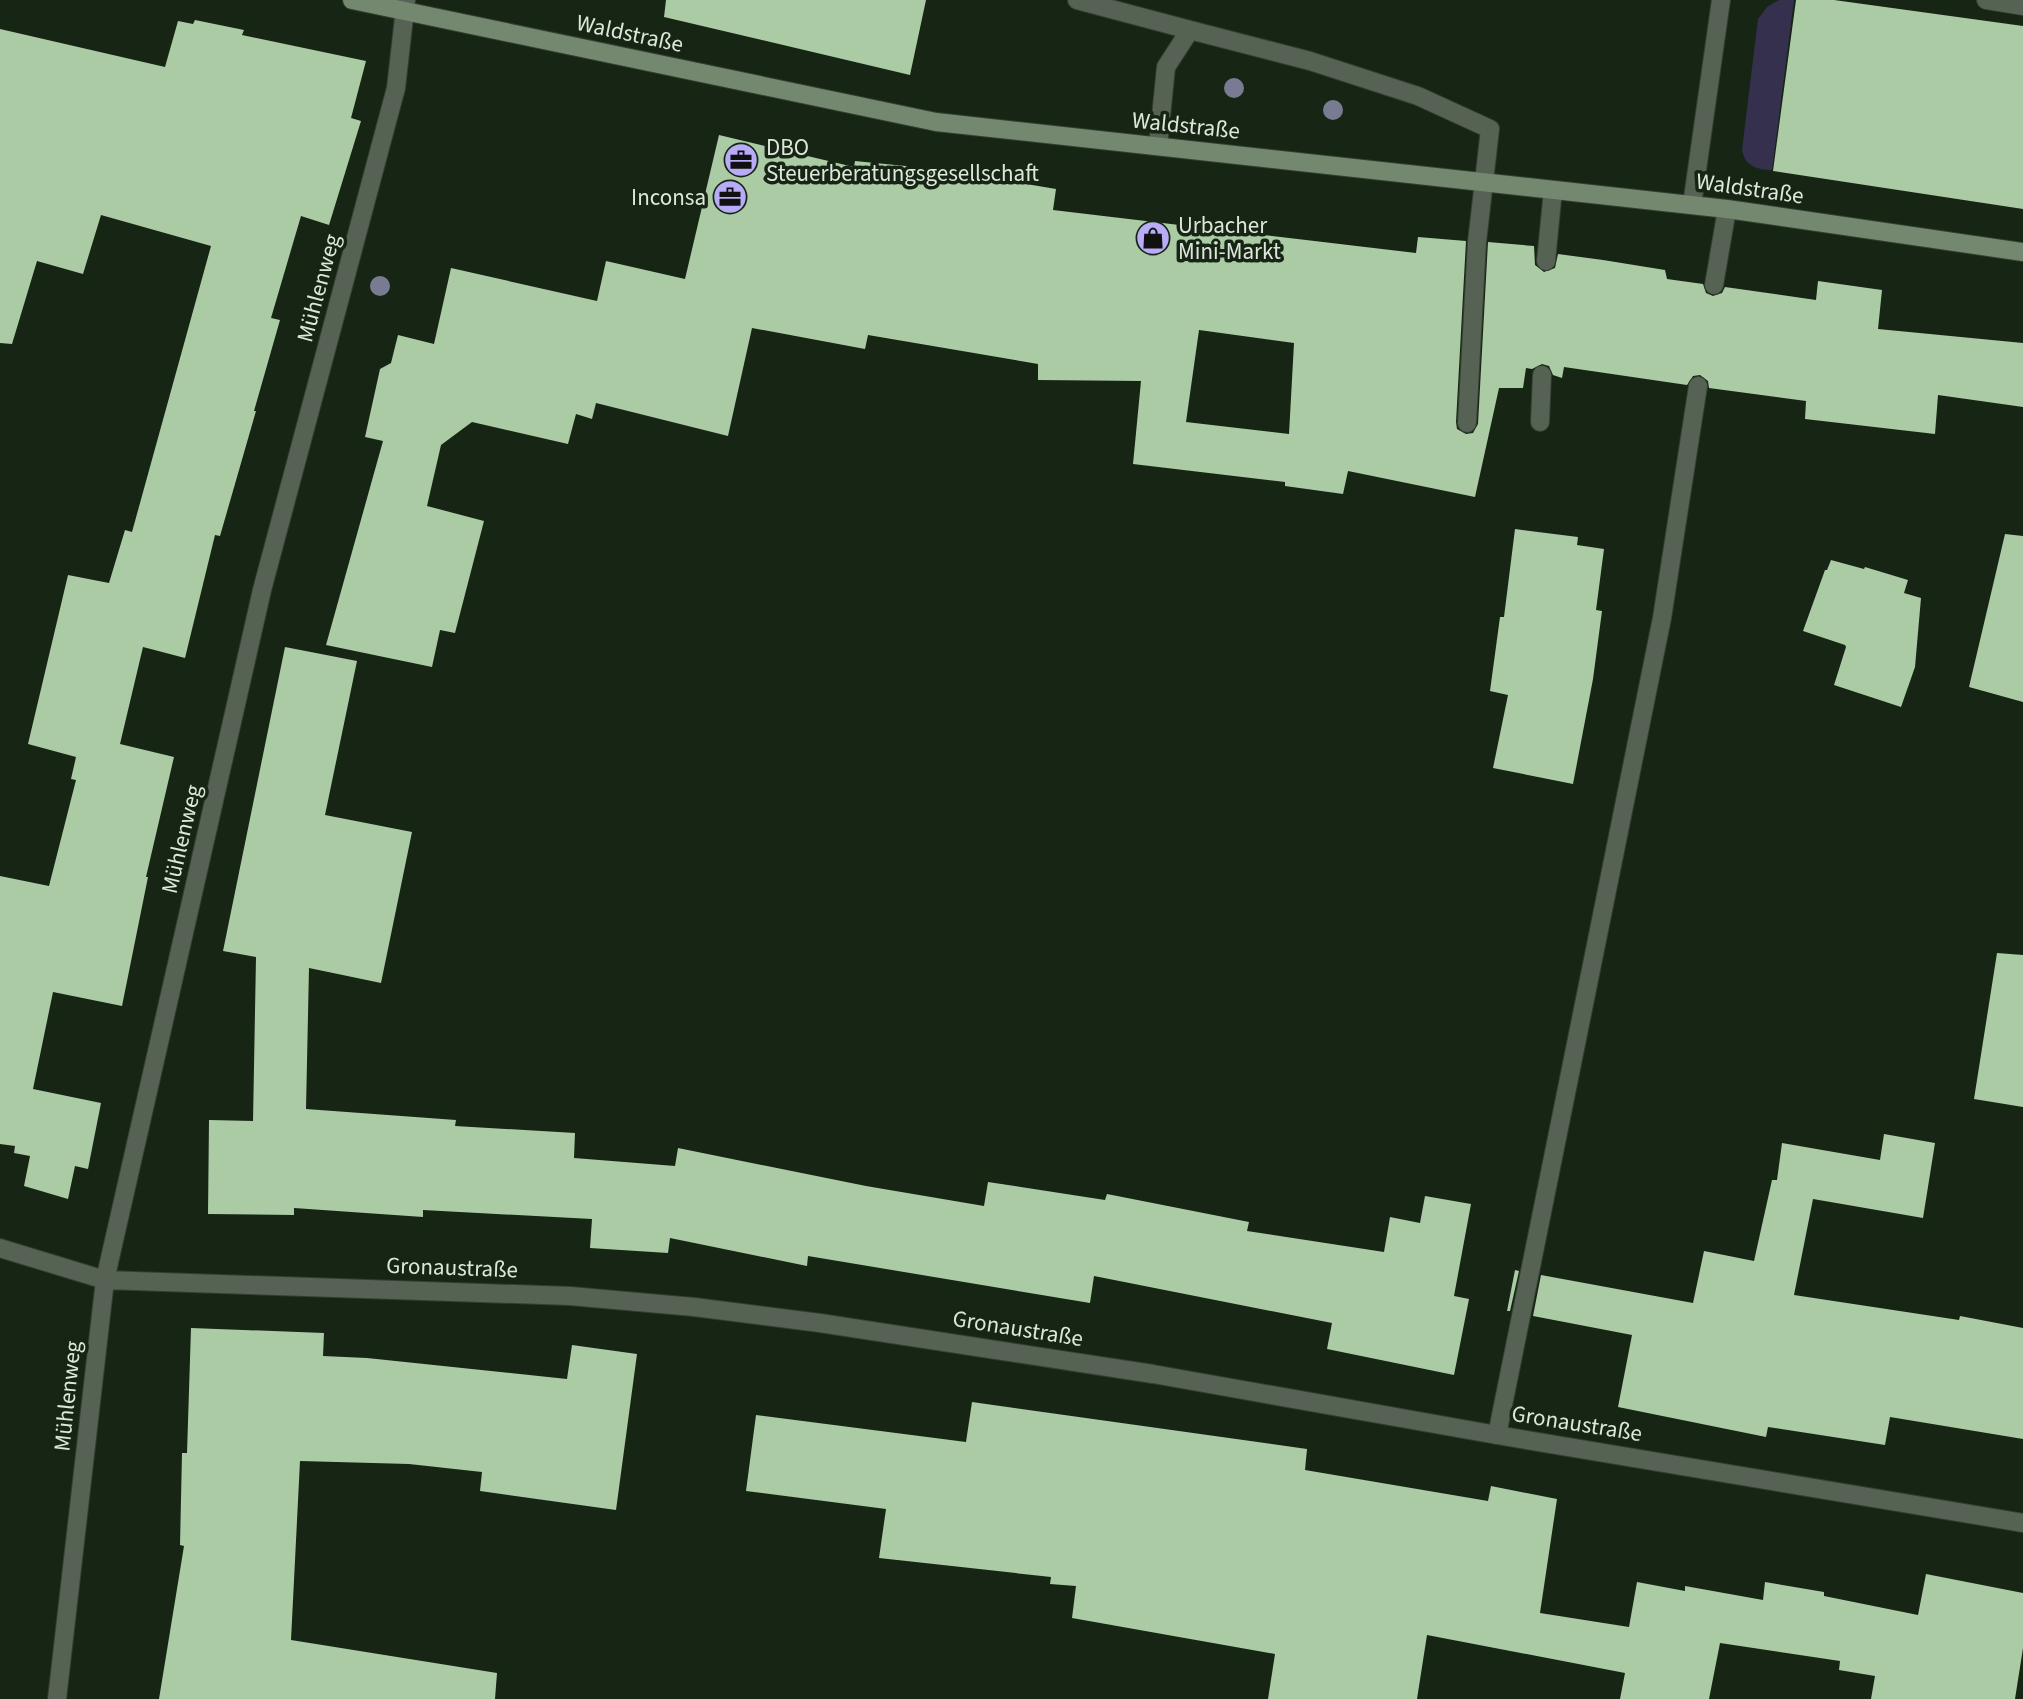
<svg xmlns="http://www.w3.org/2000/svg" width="2023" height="1699" font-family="'Source Sans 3',sans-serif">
<rect width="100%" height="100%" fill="#172515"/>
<path fill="#35304e" d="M 1779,0 L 1794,0 L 1772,170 C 1757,170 1745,166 1742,150 L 1758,19 L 1767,7 Z"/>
<path fill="#abcba4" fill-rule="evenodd" d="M 666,0 L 926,0 L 910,75 L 664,17 Z
M 1796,0 L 1834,0 L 2023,26 L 2023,209 L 1773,171 Z
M 195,20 L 244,30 L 242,35 L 366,61 L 351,118 L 361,121 L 329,225 L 301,216 L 271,318 L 280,320 L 254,411 L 256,411 L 220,536 L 215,535 L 185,658 L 143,647 L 120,744 L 174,757 L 146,877 L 148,877 L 122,1006 L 53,992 L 33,1089 L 101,1103 L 88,1169 L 75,1166 L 68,1199 L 24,1186 L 30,1156 L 14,1153 L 15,1146 L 0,1144 L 0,876 L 49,886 L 76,780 L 71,779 L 76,757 L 28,744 L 68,575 L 109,583 L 125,530 L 132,532 L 211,246 L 101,215 L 83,274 L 37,261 L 12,344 L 0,343 L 0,29 L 165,67 L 178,21 L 193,24 Z
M 719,135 L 854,167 L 855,161 L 936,169 L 1056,189 L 1053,210 L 1416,253 L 1418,237 L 1466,241 L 1456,422 L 1457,429 L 1466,434 L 1473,433 L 1478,424 L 1488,242 L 1534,246 L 1535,265 L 1544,272 L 1555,268 L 1558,254 L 1603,260 L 1665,270 L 1667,279 L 1703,284 L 1706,293 L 1713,296 L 1722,293 L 1725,287 L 1816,300 L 1818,281 L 1882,290 L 1878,329 L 2023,343 L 2023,407 L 1938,395 L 1935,434 L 1805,419 L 1806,401 L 1709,388 L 1708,381 L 1700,375 L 1693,376 L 1687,385 L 1564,367 L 1562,378 L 1553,375 L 1549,366 L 1542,364 L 1532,369 L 1526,368 L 1523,388 L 1499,388 L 1475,497 L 1348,471 L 1343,494 L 1285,486 L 1285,482 L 1133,464 L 1141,381 L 1038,380 L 1038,364 L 868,335 L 865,349 L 752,328 L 728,436 L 596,403 L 592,419 L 576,414 L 568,444 L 472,422 L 441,445 L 427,506 L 484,521 L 455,633 L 440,630 L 432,667 L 326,645 L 383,441 L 365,437 L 380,369 L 391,363 L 398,335 L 434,344 L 451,268 L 597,301 L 606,261 L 685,279 ZM 1199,330 L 1294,343 L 1289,434 L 1186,422 Z
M 1515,529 L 1578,537 L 1577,545 L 1604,549 L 1596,610 L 1602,611 L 1593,679 L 1573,784 L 1493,768 L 1508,695 L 1490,691 L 1500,617 L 1504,617 Z
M 2005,534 L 2023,536 L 2023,702 L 1969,687 Z
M 1831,560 L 1864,569 L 1865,567 L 1908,580 L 1904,593 L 1921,598 L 1915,667 L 1901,707 L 1834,685 L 1846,647 L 1845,645 L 1803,631 L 1825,570 L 1827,570 Z
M 285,647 L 357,661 L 325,815 L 412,832 L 381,983 L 309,968 L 306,1109 L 456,1120 L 455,1126 L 575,1133 L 574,1158 L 675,1166 L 678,1148 L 866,1186 L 984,1206 L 988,1182 L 1105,1200 L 1107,1194 L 1249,1222 L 1247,1231 L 1384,1252 L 1390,1217 L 1420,1223 L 1425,1196 L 1471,1204 L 1454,1296 L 1469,1299 L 1454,1375 L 1327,1349 L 1332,1323 L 1094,1276 L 1090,1303 L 808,1256 L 807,1266 L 670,1238 L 668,1253 L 590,1248 L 592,1219 L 423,1210 L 423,1217 L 294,1208 L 294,1215 L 208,1214 L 209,1120 L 253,1121 L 256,957 L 223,951 Z
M 1997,953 L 2023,955 L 2023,1107 L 1974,1099 Z
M 1884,1134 L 1935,1143 L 1923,1218 L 1813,1199 L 1794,1295 L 1959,1320 L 1960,1316 L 2023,1328 L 2023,1439 L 1890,1417 L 1885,1445 L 1768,1427 L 1766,1437 L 1618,1407 L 1632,1335 L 1533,1316 L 1541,1275 L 1693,1303 L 1704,1251 L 1754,1261 L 1772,1180 L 1777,1180 L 1782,1143 L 1880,1160 Z
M 1515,1270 L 1519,1271 L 1510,1311 L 1507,1311 Z
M 191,1328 L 324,1333 L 323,1356 L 367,1358 L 567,1379 L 572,1345 L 637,1354 L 616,1510 L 480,1491 L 482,1472 L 409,1464 L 300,1461 L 291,1640 L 497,1673 L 495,1699 L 159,1699 L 184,1546 L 180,1545 L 182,1453 L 187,1453 Z
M 972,1402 L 1307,1449 L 1305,1470 L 1488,1501 L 1491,1486 L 1557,1499 L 1540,1613 L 1629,1627 L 1637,1582 L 1685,1591 L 1685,1586 L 1763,1600 L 1765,1582 L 1824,1592 L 1824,1596 L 1918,1615 L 1926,1574 L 2023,1593 L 2023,1648 L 2015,1699 L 1871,1699 L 1875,1676 L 1839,1670 L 1840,1661 L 1720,1643 L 1709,1699 L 1620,1699 L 1625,1673 L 1427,1635 L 1417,1699 L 1268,1699 L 1275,1654 L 1072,1618 L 1076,1586 L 1050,1584 L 1051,1577 L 879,1558 L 886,1509 L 746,1491 L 756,1415 L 966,1442 Z"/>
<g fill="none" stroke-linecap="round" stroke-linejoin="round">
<g stroke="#334031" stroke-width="20">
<path id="service" d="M 1077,0 L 1190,30
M 1158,146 L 1166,67 L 1190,30 L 1310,61 L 1418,96 L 1490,129 L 1477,242 L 1467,423
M 1546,261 L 1553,190
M 1714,285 L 1727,209
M 1540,422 L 1542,375
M 1497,1435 L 1662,618 L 1698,386"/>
</g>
<g stroke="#334031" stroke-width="20">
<path id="minor" d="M 1986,0 L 2023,6
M 1692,205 L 1721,0
M 0,1248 L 105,1280 L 570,1296 L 694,1307 L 820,1323 L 1153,1374 L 1497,1435 L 2023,1523
M 57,1699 L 105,1280 L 262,590 L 396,88 L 406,0"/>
</g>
<g stroke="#334031" stroke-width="20">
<path id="secondary" d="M 352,0 L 936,122 L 1727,209 L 2023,252"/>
</g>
<use href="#service" stroke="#566253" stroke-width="18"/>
<use href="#minor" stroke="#566253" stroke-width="18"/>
<use href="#secondary" stroke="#73886f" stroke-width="18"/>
</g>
<g fill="#797b92">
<circle cx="1234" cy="88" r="10"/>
<circle cx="1333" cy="110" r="10"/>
<circle cx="380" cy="286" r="10"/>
</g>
<defs>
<g id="office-disc" transform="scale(1.75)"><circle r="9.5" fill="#b8abf7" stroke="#172515"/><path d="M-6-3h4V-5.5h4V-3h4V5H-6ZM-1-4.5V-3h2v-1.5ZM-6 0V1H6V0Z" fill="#111"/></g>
<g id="shop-disc" transform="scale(1.75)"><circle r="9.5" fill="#b8abf7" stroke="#172515"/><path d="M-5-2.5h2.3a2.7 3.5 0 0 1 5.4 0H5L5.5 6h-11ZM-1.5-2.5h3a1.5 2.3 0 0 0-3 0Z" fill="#111"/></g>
</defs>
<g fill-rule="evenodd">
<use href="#office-disc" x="741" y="160"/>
<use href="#office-disc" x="730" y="197"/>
<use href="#shop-disc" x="1153" y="238"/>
</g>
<g text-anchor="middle" stroke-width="7" stroke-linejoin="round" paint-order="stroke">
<g font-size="23" fill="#dee7dc" stroke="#172515">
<text transform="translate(630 33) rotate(12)" y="8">Waldstraße</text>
<text transform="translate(1186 125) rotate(6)" y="8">Waldstraße</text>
<text transform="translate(1750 188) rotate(8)" y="8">Waldstraße</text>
<text transform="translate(318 288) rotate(-75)" y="8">Mühlenweg</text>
<text transform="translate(181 839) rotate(-77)" y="8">Mühlenweg</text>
<text transform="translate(452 1267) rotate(2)" y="8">Gronaustraße</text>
<text transform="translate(1018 1328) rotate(9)" y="8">Gronaustraße</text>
<text transform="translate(67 1396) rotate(-84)" y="8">Mühlenweg</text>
<text transform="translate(1577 1423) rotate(9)" y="8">Gronaustraße</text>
</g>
<g font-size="23" fill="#dee7dc" stroke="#172515" text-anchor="start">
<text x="766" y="155">DBO<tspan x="766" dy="26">Steuerberatungsgesellschaft</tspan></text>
<text x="706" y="205" text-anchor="end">Inconsa</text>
<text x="1178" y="233">Urbacher<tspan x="1178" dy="26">Mini-Markt</tspan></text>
</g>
</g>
</svg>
